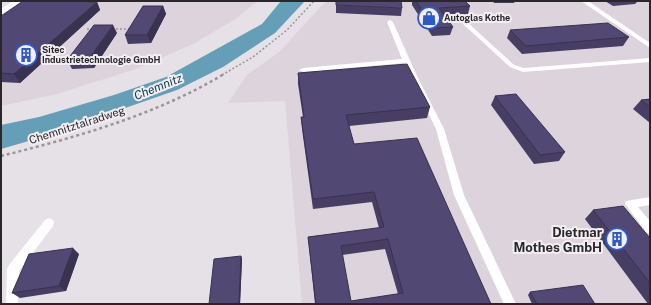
<svg xmlns="http://www.w3.org/2000/svg" width="651" height="305" font-family="'Public Sans',sans-serif">
<rect width="100%" height="100%" fill="#e6e1e6"/>
<path fill="#ddd3dd" d="M 35,1 L 258,1 L 234,20 L 193,44 L 136,69 L 57,94 L 1,106 L 1,23 Z
M 326,1 L 650,1 L 650,304 L 302,304 L 285,101 L 228,103 L 247,75 L 279,52 Z"/>
<path fill="#659fb7" d="M 281,1 L 305,1 L 275,33 L 223,67 L 177,90 L 39,138 L 1,149 L 1,125 L 39,117 L 114,95 L 166,77 L 262,24 Z"/>
<g fill="none" stroke-linecap="round" stroke-linejoin="round">
<path stroke="#989498" stroke-width="1.5" stroke-dasharray="2 2" stroke-linecap="butt" d="M 87,29 L 95,29
M 112,29 L 129,29
M 222,75 L 253,57 L 287,30 L 314,1"/>
<path stroke="#989498" stroke-width="2.5" stroke-dasharray="3 3" stroke-linecap="butt" d="M 1,156 C 77,137 156,115 224,74"/>
<path fill="#fff" fill-rule="evenodd" d="M 581,1 L 588,1 L 650,43 L 650,48 Z
M 390,20 L 393,22 L 416,74 L 444,129 L 464,195 L 516,304 L 504,304 L 454,195 L 436,129 L 404,63 L 303,72 L 299,70 L 303,68 L 402,59 L 387,22 Z
M 462,21 L 466,21 L 514,65 L 524,68 L 650,58 L 650,62 L 523,72 L 510,67 L 462,23 Z
M 650,197 L 650,205 L 638,207 L 650,221 L 650,234 L 646,232 L 625,204 L 626,201 Z
M 49,218 L 53,220 L 54,223 L 53,226 L 19,271 L 18,304 L 6,304 L 7,269 L 9,265 L 45,220 Z"/>
<path fill="#fff" fill-rule="evenodd" d="M 13,1 L 29,1 L 6,18 L 1,19 L 1,9 Z"/>
</g>
<path fill="#463e63" fill-rule="evenodd" d="M 412,1 L 465,1 L 470,6 L 468,14 L 444,16 L 453,27 L 450,35 L 432,36 L 412,5 Z
M 493,1 L 515,1 L 514,3 L 494,3 Z
M 605,1 L 638,1 L 635,4 L 613,6 Z
M 97,2 L 100,10 L 20,83 L 1,82 L 1,16 Z
M 336,5 L 402,8 L 401,16 L 336,13 Z
M 163,6 L 166,14 L 151,43 L 128,44 L 125,35 Z
M 510,30 L 629,37 L 623,46 L 522,54 L 507,38 Z
M 117,33 L 94,68 L 72,69 L 67,60 Z
M 298,73 L 430,107 L 427,118 L 349,126 L 354,144 L 491,304 L 315,304 L 308,237 L 379,228 L 372,202 L 313,209 L 302,129 L 301,117 L 303,117 L 298,84 ZM 385,249 L 398,294 L 351,301 L 342,255 Z
M 495,96 L 565,152 L 559,161 L 534,164 L 491,105 Z
M 650,99 L 650,123 L 633,109 L 641,100 Z
M 593,210 L 650,238 L 650,304 L 648,304 L 585,219 Z
M 79,254 L 66,291 L 20,298 L 12,293 Z
M 241,256 L 242,259 L 240,304 L 209,304 Z
M 530,292 L 595,304 L 532,304 L 528,295 Z"/>
<path fill="#393250" d="M 97,2 L 100,10 L 20,83 L 14,74 Z
M 163,6 L 166,14 L 151,43 L 147,35 Z
M 113,25 L 117,33 L 94,68 L 89,59 Z
M 73,248 L 79,254 L 66,291 L 59,286 Z
M 241,256 L 242,259 L 240,304 L 239,304 L 239,303 Z"/>
<path fill="#514873" stroke="#393250" fill-rule="evenodd" d="M 23,1 L 71,1 L 97,2 L 14,74 L 1,73 L 1,16 Z
M 336,1 L 401,1 L 402,8 L 336,5 Z
M 416,1 L 465,1 L 470,6 L 439,8 L 453,27 L 434,28 Z
M 143,6 L 163,6 L 147,35 L 125,35 Z
M 608,23 L 629,37 L 526,46 L 510,30 Z
M 94,25 L 113,25 L 89,59 L 67,60 Z
M 407,64 L 430,107 L 346,115 L 354,144 L 417,138 L 491,304 L 316,304 L 308,237 L 384,227 L 374,192 L 313,199 L 301,117 L 304,117 L 298,73 ZM 388,239 L 403,293 L 351,301 L 341,246 Z
M 516,94 L 565,152 L 540,155 L 495,96 Z
M 650,99 L 650,107 L 641,100 Z
M 623,206 L 650,238 L 650,283 L 593,210 Z
M 73,248 L 59,286 L 12,293 L 29,254 Z
M 241,256 L 239,303 L 226,304 L 209,304 L 214,259 Z
M 583,285 L 595,304 L 537,304 L 530,292 Z"/>
<defs>
<g id="shop-ring" transform="scale(1.15)"><circle r="9.5" fill="#f3eef3" stroke="#2d59c8" stroke-width="1.5"/><path d="M-5-2.5h2.3a2.7 3.5 0 0 1 5.4 0H5L5.5 6h-11ZM-1.5-2.5h3a1.5 2.3 0 0 0-3 0Z" fill="#2d59c8"/></g>
<g id="building-ring" transform="scale(1.15)"><circle r="9.5" fill="#f3eef3" stroke="#2d59c8" stroke-width="1.5"/><path d="M-4-6H4V6H1V3H-1V6H-4ZM-2.5-4.3h1.7v1.8h-1.7ZM.8-4.3h1.7v1.8H.8ZM-2.5-1h1.7V.8h-1.7ZM.8-1h1.7V.8H.8Z" fill="#2d59c8"/></g>
</defs>
<g fill-rule="evenodd">
<use href="#shop-ring" x="429" y="18"/>
<use href="#building-ring" x="26" y="55"/>
<use href="#building-ring" x="617" y="239"/>
</g>
<g text-anchor="middle" stroke-width="4" stroke-linejoin="round" paint-order="stroke">
<g font-size="9" font-weight="bold" fill="#292729" stroke="#f3eef3" text-anchor="start">
<text x="444" y="21">Autoglas Kothe</text>
<text x="42" y="53">Sitec<tspan x="42" dy="10">Industrietechnologie GmbH</tspan></text>
</g>
<g font-size="11" fill="#292729" stroke="#f3eef3">
<text transform="translate(77 125) rotate(-18)" y="4">Chemnitztalradweg</text>
</g>
<g font-size="12" font-style="italic" fill="#0b3f51" stroke="#f3eef3">
<text transform="translate(158 87) rotate(-22)" y="4">Chemnitz</text>
</g>
<g font-size="13" font-weight="bold" fill="#292729" stroke="#f3eef3" text-anchor="end">
<text x="602" y="237">Dietmar<tspan x="602" dy="15">Mothes GmbH</tspan></text>
</g>
</g>
<rect width="651" height="305" fill="none" stroke="#292729" stroke-width="4"/>
</svg>
